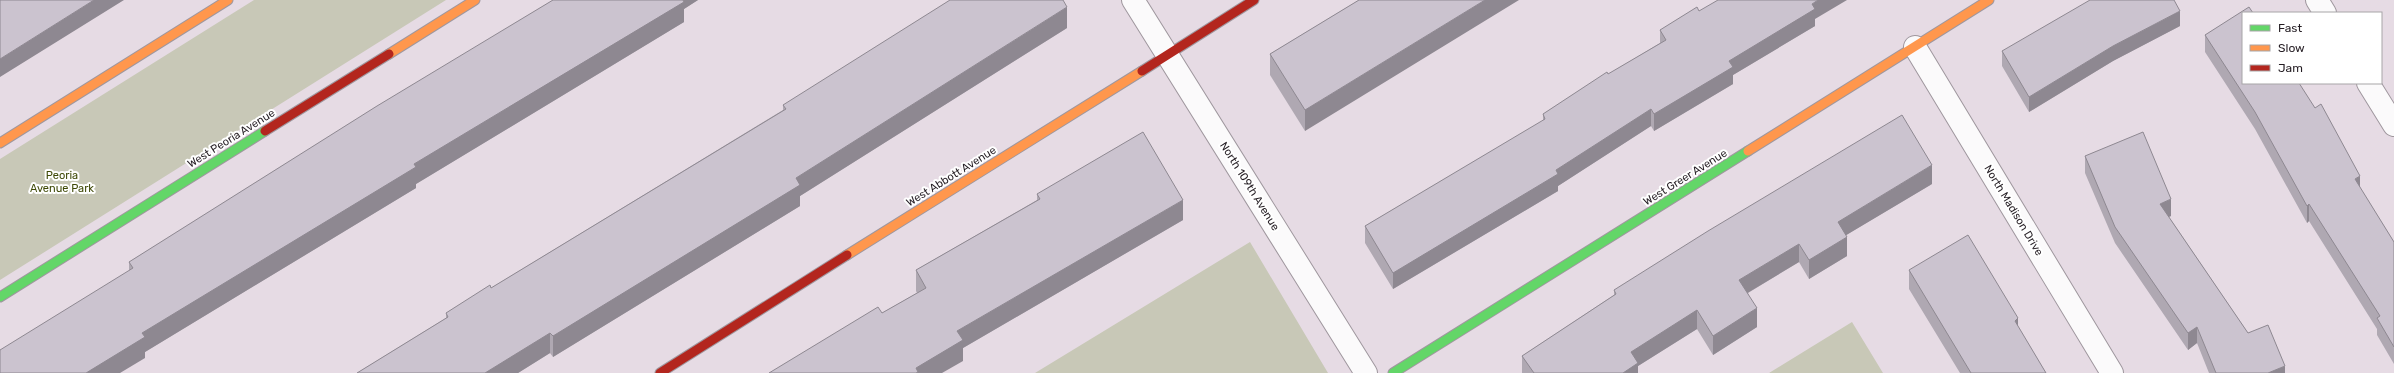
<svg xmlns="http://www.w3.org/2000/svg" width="2394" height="373" font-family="Rubik,sans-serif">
<rect width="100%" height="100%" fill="#e6dbe4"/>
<path fill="#c8c8b7" d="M 254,0 L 446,0 L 0,280 L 0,159 Z
M 1250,242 L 1328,373 L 1035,373 Z
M 1852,322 L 1883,373 L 1769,373 Z"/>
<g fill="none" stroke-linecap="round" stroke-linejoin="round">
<g stroke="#9f979e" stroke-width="24">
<path id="street" d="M 1133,0 L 1366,373
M 2317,0 L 2325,13
M 1915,47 L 2112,373
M 2368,83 L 2394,125"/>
</g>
<g stroke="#9f979e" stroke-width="11">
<path id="fast" d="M 0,297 L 265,131
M 1393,373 L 1748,151"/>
</g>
<g stroke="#9f979e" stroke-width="11">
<path id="slow" d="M 389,54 L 475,0
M 0,143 L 228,0
M 1748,151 L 1989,0
M 847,255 L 1142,71"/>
</g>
<g stroke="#9f979e" stroke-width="11">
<path id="jam" d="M 1142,71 L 1254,0
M 265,131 L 389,54
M 660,373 L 847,255"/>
</g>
<use href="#street" stroke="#fbfafb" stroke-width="22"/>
<use href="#fast" stroke="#63d668" stroke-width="9"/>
<use href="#slow" stroke="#ff974d" stroke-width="9"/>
<use href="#jam" stroke="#b3261e" stroke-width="9"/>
</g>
<path fill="#afa8b2" d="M 553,0 L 698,0 L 684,9 L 684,22 L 416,184 L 416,188 L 145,352 L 145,358 L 129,270 L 129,262 Z
M 1359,0 L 1305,131 L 1270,75 L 1270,54 Z
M 1699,11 L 1815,19 L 1815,26 L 1733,75 L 1733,84 L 1654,131 L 1651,126 L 1558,186 L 1558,191 L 1393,289 L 1365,243 L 1365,226 L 1543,121 L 1543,114 L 1660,43 L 1660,30 Z
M 2243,13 L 2360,188 L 2394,242 L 2394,364 L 2377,335 L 2377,329 L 2309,221 L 2307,223 L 2255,129 L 2205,52 L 2205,35 Z
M 2180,26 L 2113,61 L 2029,112 L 2002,66 L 2002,51 Z
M 1067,28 L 800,196 L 800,206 L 553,357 L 550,353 L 518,373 L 357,373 L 446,318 L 446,313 L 491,288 L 783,110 L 783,105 Z
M 2085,156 L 2171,216 L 2169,217 L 2248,333 L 2285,373 L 2209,373 L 2197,343 L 2188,350 L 2115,243 L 2085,173 Z
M 1932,184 L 1846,235 L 1847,256 L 1809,279 L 1799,262 L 1748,293 L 1757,327 L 1713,355 L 1697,329 L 1638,366 L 1638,373 L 1522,373 L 1522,356 L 1614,295 L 1614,290 Z
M 1037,194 L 1183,220 L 963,348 L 963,361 L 882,313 L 917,293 L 916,291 L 916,270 L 1037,200 Z
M 1909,270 L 2018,327 L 2046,373 L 1960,373 L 1909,289 Z"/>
<path fill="#8e8891" d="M 94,0 L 124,0 L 0,77 L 0,59 Z
M 678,0 L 698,0 L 684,9 L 684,22 L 416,184 L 416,188 L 145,352 L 145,358 L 120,373 L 86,373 L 142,333 Z
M 1485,0 L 1519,0 L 1305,131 L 1305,110 Z
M 1818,0 L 1847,0 L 1815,19 L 1815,26 L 1733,75 L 1733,84 L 1654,131 L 1654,114 L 1729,61 Z
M 1067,7 L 1067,28 L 800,196 L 800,206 L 553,357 L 553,336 L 796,178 Z
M 2180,11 L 2180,26 L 2113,61 L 2029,112 L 2029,97 L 2113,46 Z
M 1651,109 L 1651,126 L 1558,186 L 1558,191 L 1393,289 L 1393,273 L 1556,170 Z
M 1932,165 L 1932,184 L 1838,240 L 1838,222 Z
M 2360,176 L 2360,193 L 2355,179 Z
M 2171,199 L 2171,216 L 2160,220 L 2160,204 Z
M 1183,200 L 1183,220 L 963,348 L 963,361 L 942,373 L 916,373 L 916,368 L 957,331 Z
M 2309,204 L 2309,221 L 2307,223 L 2307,206 Z
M 1847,237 L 1847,256 L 1809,279 L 1809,260 Z
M 1799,244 L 1799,262 L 1739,298 L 1739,280 Z
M 1757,308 L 1757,327 L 1713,355 L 1713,336 Z
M 1697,310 L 1697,329 L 1638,366 L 1638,373 L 1623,373 L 1631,352 Z
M 2018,318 L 2018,337 L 2015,321 Z
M 2197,327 L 2197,343 L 2188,350 L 2188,333 Z
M 550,333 L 550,353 L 518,373 L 485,373 Z
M 2285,366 L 2285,373 L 2268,373 Z"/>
<path fill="#cbc3cf" stroke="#8e8891" d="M 0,0 L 94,0 L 0,59 Z
M 553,0 L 683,0 L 684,2 L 414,164 L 416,167 L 142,333 L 145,337 L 86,373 L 0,373 L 0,350 L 133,268 L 129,262 L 377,106 Z
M 950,0 L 1063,0 L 1067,7 L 796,178 L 800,185 L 553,336 L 550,333 L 485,373 L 357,373 L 448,317 L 446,313 L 490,285 L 491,288 L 786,109 L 783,105 Z
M 1359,0 L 1485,0 L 1305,110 L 1270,54 Z
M 1718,0 L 1818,0 L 1812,4 L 1815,9 L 1729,61 L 1733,67 L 1654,114 L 1651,109 L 1556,170 L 1558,174 L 1393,273 L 1365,226 L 1545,119 L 1543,114 L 1607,72 L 1608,74 L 1666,40 L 1660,30 L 1697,7 L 1699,11 Z
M 2090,0 L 2174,0 L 2180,11 L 2113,46 L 2029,97 L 2002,51 Z
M 2249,7 L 2253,13 L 2243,13 L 2243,83 L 2299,83 L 2315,108 L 2321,104 L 2360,176 L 2355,179 L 2394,242 L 2394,347 L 2377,318 L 2380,316 L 2309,204 L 2307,206 L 2255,112 L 2205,35 Z
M 1902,115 L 1932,165 L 1838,222 L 1847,237 L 1809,260 L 1799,244 L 1739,280 L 1757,308 L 1713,336 L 1697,310 L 1631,352 L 1638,363 L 1623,373 L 1534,373 L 1522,356 L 1616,294 L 1614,290 L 1708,231 Z
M 1143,132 L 1183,200 L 957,331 L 963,340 L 916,368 L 918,372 L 916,373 L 769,373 L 878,307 L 882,313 L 926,288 L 916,270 L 1040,199 L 1037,194 Z
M 2143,132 L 2171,199 L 2160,204 L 2248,333 L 2268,325 L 2285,366 L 2268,373 L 2216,373 L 2197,327 L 2188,333 L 2115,227 L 2085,156 Z
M 1968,235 L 2018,318 L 2015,321 L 2046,373 L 1971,373 L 1909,270 Z"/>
<g text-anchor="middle" stroke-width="4" stroke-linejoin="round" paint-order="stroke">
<g font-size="11" fill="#241d23" stroke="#fff">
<text transform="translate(231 138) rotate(-32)" y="4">West Peoria Avenue</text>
<text transform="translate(951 176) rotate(-32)" y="4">West Abbott Avenue</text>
<text transform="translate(1685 177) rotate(-32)" y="4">West Greer Avenue</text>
<text transform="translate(1250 186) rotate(58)" y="4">North 109th Avenue</text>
<text transform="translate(2014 210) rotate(59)" y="4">North Madison Drive</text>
</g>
<g font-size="11" fill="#3e4906" stroke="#fff">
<text x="62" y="179">Peoria<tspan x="62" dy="13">Avenue Park</tspan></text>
</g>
</g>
<rect x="2242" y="12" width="140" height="72" fill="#ffffff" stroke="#a7a5a7"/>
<rect x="2250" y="25" width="20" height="6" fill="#63d668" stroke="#a7a5a7"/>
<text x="2278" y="32" font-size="12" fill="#241d23">Fast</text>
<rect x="2250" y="45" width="20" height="6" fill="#ff974d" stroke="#a7a5a7"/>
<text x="2278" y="52" font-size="12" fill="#241d23">Slow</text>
<rect x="2250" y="65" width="20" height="6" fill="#b3261e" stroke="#a7a5a7"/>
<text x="2278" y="72" font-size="12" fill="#241d23">Jam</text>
</svg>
